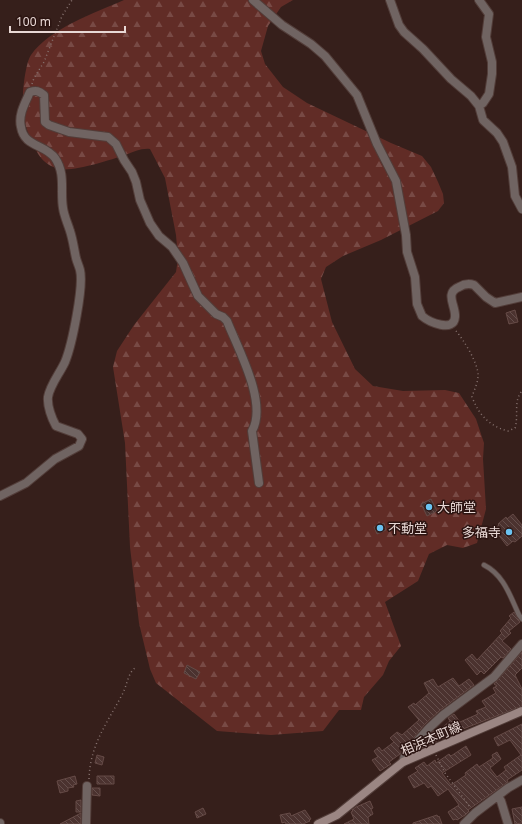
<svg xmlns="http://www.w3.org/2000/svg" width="522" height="824" font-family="'Noto Sans','Noto Sans JP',sans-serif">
<defs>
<pattern id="forest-firs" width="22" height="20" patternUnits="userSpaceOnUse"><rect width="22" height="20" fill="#612c26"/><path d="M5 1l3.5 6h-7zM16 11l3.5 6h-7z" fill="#784a45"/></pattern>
<pattern id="building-back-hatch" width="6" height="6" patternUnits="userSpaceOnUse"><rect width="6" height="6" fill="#4b322f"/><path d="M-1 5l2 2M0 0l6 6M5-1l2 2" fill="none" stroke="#654f4c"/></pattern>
</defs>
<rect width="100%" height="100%" fill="#361f1b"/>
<path fill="url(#forest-firs)" d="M 124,0 L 293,0 L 281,7 L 268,26 L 261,51 L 265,64 L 283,87 L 307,103 L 391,143 L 422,156 L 431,167 L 438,182 L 443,194 L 444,203 L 438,211 L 381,240 L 343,256 L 326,267 L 321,279 L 332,322 L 355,369 L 373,386 L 403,391 L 445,390 L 459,393 L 476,419 L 484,443 L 483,459 L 486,509 L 477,543 L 463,548 L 447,545 L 429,554 L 418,581 L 385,602 L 401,646 L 389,661 L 383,675 L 364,697 L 361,710 L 339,710 L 323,731 L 271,735 L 217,731 L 156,683 L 150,669 L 139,623 L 130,547 L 125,443 L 113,367 L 117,351 L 134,325 L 176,272 L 178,258 L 176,235 L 165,178 L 150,149 C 141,148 134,152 125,155 C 110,160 73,172 60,169 C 41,165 36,151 29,135 C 23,120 23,112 23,96 C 23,87 26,62 31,55 C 50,28 95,13 124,0 Z"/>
<path fill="url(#building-back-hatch)" stroke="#654a46" d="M 515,310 L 518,322 L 509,324 L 506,313 Z
M 431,499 L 437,511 L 427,516 L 421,504 Z
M 513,514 L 522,525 L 522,536 L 515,542 L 513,541 L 507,546 L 494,529 L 499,525 L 498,524 L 506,517 L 507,519 Z
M 384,523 L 386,530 L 377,534 L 374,527 Z
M 514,612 L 520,622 L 509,631 L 511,633 L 502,641 L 511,649 L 503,658 L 501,657 L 484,674 L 481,671 L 477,675 L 465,660 L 472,654 L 477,660 L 502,633 L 500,631 L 511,618 L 509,616 Z
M 522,652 L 522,668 L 515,675 L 522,689 L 522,706 L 458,731 L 417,750 L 433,731 L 436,733 L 450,721 L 448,718 L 454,714 L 460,722 L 478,714 L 476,711 L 486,707 L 482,701 L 496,693 L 493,688 L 497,686 L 494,684 Z
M 187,665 L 200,672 L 196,679 L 184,673 Z
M 453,678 L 459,686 L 469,679 L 474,685 L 439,711 L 425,724 L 400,754 L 389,762 L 391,764 L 380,771 L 372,760 L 378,757 L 374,751 L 379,747 L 382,751 L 394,742 L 390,738 L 397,732 L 402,735 L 419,720 L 408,707 L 414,703 L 415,705 L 429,693 L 424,683 L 433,679 L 438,687 Z
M 522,724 L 522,770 L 507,780 L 508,782 L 468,810 L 469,811 L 465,815 L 457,820 L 456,819 L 453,820 L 448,812 L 459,805 L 448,789 L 438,796 L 431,786 L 428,788 L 424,783 L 414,788 L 408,777 L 418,771 L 415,768 L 424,762 L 427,766 L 435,760 L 436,763 L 449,754 L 451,756 L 466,746 L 471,755 L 442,773 L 451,785 L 466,775 L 465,773 L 477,764 L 479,767 L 493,758 L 492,755 L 497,752 L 501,759 L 490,768 L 497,777 L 506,770 L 504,767 L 521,755 L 510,740 L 498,746 L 494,738 Z
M 97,755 L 104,757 L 102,765 L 95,763 Z
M 75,776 L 77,784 L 73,785 L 74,787 L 68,788 L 68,791 L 60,793 L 57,781 Z
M 97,776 L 114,776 L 114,784 L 97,784 Z
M 92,788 L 100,788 L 100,796 L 92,795 Z
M 81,800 L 81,812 L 76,812 L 76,801 Z
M 370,801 L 373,808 L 371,809 L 373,814 L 368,817 L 369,824 L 344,824 L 354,819 L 351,812 L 353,811 L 352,810 L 356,807 Z
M 522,807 L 522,823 L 515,824 L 512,809 Z
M 203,808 L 206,814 L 197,818 L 195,812 Z
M 305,810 L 311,819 L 309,820 L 310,821 L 303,824 L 286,824 L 285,822 L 282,823 L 280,815 L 290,813 L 291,816 Z
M 81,813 L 81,824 L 60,824 Z
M 437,815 L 438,817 L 439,816 L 442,824 L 413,824 L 413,823 Z"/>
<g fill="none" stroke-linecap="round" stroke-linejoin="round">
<g stroke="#523d39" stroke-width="6">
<path id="service" d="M 484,565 C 504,575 510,596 519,615 L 522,619"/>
</g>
<g stroke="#523d39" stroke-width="10">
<path id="minor" d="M 253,0 L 282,25 L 311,44 L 325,56 L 357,95 L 377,144 L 396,181 L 406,235 L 407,252 L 415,277 L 417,304 L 422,316 C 429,322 454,333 455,317 C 456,306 444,293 459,287 C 464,284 468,283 474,285 L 486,297 L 495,303 L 522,297
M 390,0 L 399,25 L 404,32 L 423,49 L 451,79 L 471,96 L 479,106 L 483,120 L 497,133 L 503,142 L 512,167 L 515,196 L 522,209
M 479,0 L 489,14 L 486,37 L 492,62 L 492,74 L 489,94 L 483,103 L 479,106
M 0,496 L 26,483 L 55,459 L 79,446 L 82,439 L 78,434 L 56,426 C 52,419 47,406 48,397 C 50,385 60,373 65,362 C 72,345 84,286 80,270 C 79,266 77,262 76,258 C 74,249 73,240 70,231 C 68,224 64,216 63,208 C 60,191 66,174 55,158 C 45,144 24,147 21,127 C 18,115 25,103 30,92 C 36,90 39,91 44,95 L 45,122 L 49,125 L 69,132 L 108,137 L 116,144 L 124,160 L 132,172 L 136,182 L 140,200 L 150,223 L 159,236 L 172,247 L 183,263 L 198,296 L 216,314 L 223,317 L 227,321 C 238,349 268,403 252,431 L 259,483
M 403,762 L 405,755 L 429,728 L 443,715 L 494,677 L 522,644
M 498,796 L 501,801 L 508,824
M 0,823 L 0,824
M 86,824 L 87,786
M 464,824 L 475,813 L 508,788 L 522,780"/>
</g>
<g stroke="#523d39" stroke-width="10">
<path id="secondary" d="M 318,824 L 337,815 L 403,762 L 522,711"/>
</g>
<path stroke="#86726f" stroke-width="1.5" stroke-dasharray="1 3" stroke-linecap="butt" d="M 32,84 L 34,78 L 44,62 L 62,16 L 72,0
M 456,331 C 463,339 479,364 478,376 C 478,383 474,390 472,397 C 479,415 489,426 508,431 L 515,428 C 519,416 513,401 522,391
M 436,755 L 445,773 L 470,807
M 89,779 C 90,744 108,722 123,693 C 127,685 128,673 135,668"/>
<use href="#service" stroke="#706462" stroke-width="4.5"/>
<use href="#minor" stroke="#706462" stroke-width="8"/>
<use href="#secondary" stroke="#9b8683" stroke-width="8"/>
</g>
<g fill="#6ac3f1" stroke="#2c1512" stroke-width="1.5">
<circle cx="429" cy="507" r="4"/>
<circle cx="380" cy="528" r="4"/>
<circle cx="509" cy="532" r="4"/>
</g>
<g text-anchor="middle" stroke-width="3" stroke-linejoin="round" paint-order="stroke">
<g font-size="13" fill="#e8d8d5" stroke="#2c1512" text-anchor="start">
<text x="437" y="512">大師堂</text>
<text x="388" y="533">不動堂</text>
<text x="501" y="537" text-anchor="end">多福寺</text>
</g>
<g font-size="13" fill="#e8d8d5" stroke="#2c1512">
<text transform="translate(431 738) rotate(-24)" y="5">相浜本町線</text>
</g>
</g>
<path d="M10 26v6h115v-6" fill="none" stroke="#e8d8d5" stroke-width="2"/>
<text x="16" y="26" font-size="12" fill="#e8d8d5" stroke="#2c1512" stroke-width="3" paint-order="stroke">100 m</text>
</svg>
